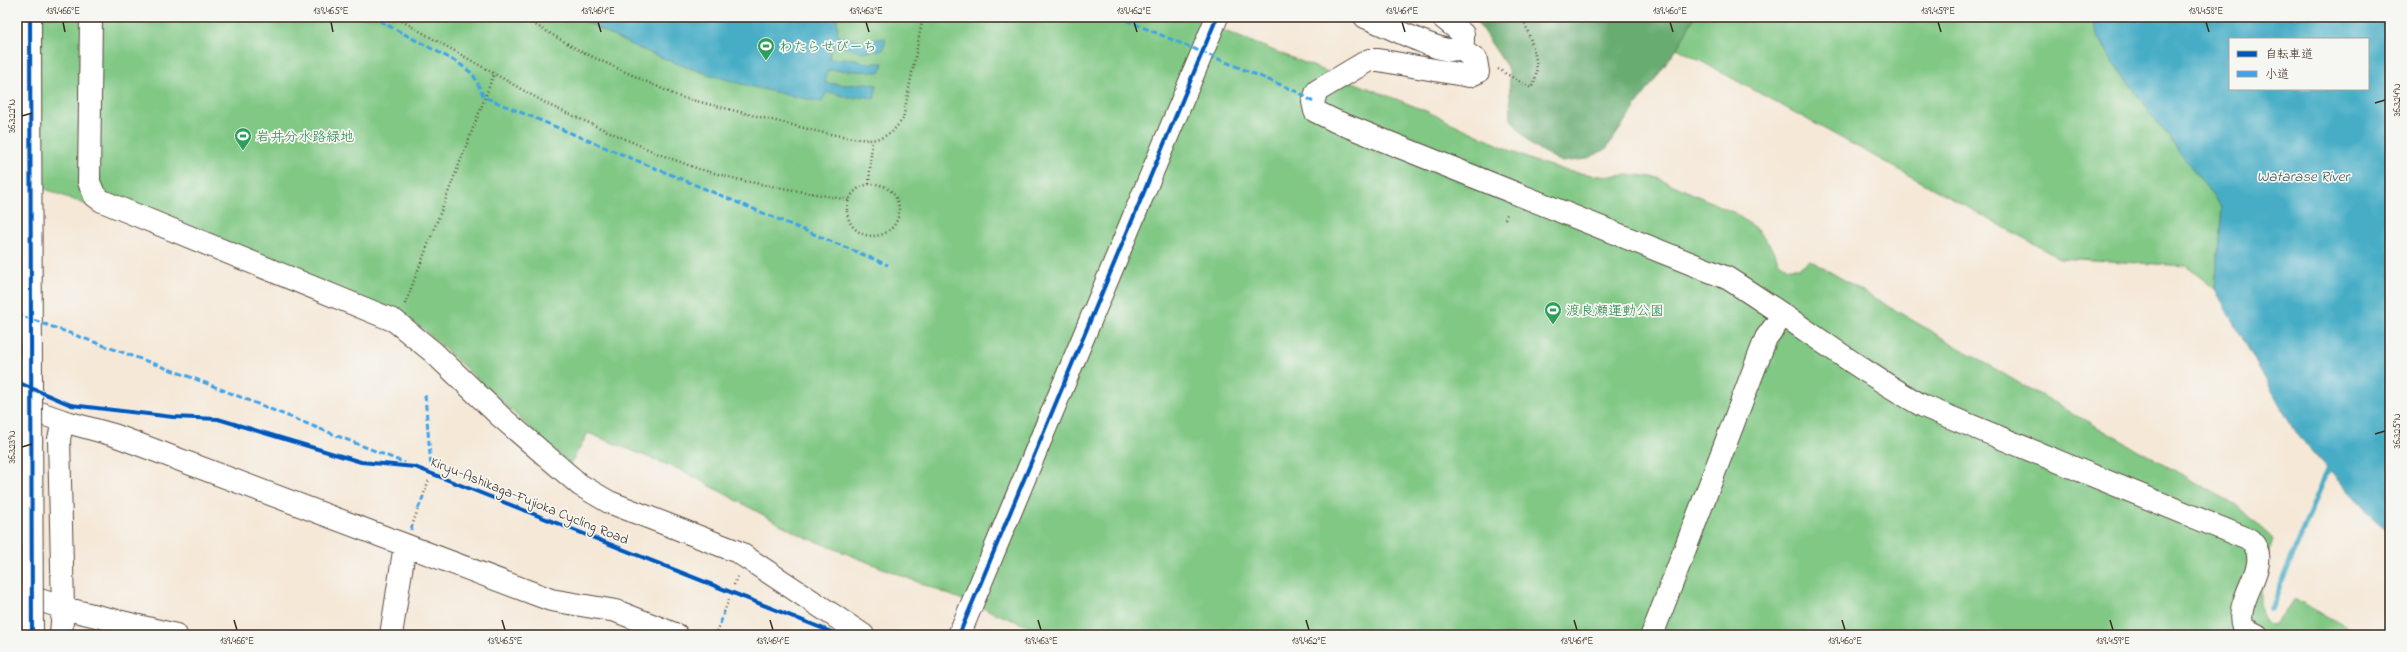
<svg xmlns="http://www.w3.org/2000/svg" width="2407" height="652" font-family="'Indie Flower','Klee One',sans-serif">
<rect width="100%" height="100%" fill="#f6f6f2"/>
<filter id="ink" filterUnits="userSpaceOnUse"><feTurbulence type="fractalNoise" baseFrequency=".025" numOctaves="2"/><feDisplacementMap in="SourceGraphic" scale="8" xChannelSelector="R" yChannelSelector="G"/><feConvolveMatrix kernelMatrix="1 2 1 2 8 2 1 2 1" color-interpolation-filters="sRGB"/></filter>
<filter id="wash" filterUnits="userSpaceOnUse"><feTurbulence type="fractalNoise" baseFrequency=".012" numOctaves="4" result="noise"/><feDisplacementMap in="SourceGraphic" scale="16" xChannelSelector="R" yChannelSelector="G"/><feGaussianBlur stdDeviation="0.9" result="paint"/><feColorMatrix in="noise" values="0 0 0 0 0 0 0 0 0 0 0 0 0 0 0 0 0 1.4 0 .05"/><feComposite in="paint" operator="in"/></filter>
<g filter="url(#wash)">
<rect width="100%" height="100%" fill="#f5e8d7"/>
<path fill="#80c884" stroke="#5e7951" d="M 17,17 L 1189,17 L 1426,111 L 1531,160 L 1567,171 L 1599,176 L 1637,175 L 1658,178 L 1735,213 L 1755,228 L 1769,244 L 1779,262 L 1788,268 L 1799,268 L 1810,260 L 2019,383 L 2236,505 L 2273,539 C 2266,562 2249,607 2270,625 L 2276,624 L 2295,599 L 2361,635 L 1050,635 L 800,535 L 683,471 L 588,433 L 570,465 L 422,328 L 405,317 L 131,222 L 17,178 Z
M 1694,17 L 2091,17 L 2096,32 L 2113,62 L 2222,208 L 2215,289 L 2186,266 L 2060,258 L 1677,48 Z"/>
<path fill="#68ac72" stroke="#526b48" d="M 1482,17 L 1694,17 L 1677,48 L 1606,149 L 1587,159 L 1562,162 L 1532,146 L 1511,119 L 1509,70 L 1477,22 Z"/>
<path fill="#46adc6" stroke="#406c72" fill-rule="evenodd" d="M 578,17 L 837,17 L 838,36 L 863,41 L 886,38 L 883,50 L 860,52 L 844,47 L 832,47 L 829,59 L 855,59 L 867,63 L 883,63 L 881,72 L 828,70 L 825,83 L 847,85 L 867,83 L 877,85 L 874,99 C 859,93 859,99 849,98 C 840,96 837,92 826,93 L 822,102 C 737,86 654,62 578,17 Z
M 2091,17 L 2390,17 L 2390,532 L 2374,519 L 2295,432 L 2215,289 L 2222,208 L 2113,62 L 2096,32 ZM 2230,39 L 2368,39 L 2368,89 L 2230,89 Z"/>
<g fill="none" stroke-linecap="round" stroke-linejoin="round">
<path stroke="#46adc6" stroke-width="5.5" d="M 2271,608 L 2331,462"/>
</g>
</g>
<g filter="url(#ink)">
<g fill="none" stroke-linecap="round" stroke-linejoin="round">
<g stroke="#57463a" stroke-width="24">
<path id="minor" d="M 30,17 L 31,401
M 91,17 L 89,182 L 95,196 L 102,201 L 395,321 L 433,352 L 500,416 L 580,485 L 609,502 L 738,552 L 863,635
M 1365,17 C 1383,24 1435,50 1451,50 C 1457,50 1460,46 1463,42 L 1463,34 L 1442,17
M 1459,48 L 1476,60 L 1478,72 L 1469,76 L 1378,60 L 1369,60 L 1317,91 L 1313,102 L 1315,111 L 1335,121 L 1727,278 C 1793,319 1855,368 1923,406 L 2250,540 C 2276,564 2232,598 2243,628 L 2257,635
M 17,405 L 63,421 L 114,435 L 551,600 L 616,611 L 677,635
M 17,592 L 63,608 L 176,635
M 61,635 L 63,608 L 59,439 L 63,421
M 391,635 L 405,545
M 959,635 L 1217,17
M 1652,635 L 1766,338 L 1783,315"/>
</g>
<path stroke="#57463a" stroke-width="2.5" stroke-dasharray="1 3" stroke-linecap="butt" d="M 395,17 L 551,106 L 659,154 L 699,169 L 744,181 L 849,200
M 522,17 L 582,52 L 680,97 L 824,133 L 859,139 L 872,140 L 883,137 L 892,132 L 903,119 L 923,17
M 1498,69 L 1531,88 C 1545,67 1529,39 1523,17
M847 210a26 26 0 1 1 52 0a26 26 0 1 1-52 0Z
M 869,184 L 872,140
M 1505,219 L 1508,212
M 405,304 L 494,74
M 423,497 L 429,479
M 412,526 L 418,509
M 734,585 L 738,575
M 724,612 L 729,599
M 716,635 L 720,624"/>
<use href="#minor" stroke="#fff" stroke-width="22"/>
<g stroke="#57463a" stroke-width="24" stroke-linecap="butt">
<path id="minor-bridge" d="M 31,401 L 32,633"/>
</g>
<use href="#minor-bridge" stroke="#fff" stroke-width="22"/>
<path stroke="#3fa3ea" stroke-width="3" stroke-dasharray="6 3" stroke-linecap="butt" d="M 372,17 L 457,62 L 473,74 L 484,97 L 888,265
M 1118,17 L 1300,93 L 1313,102
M 17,314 L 193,378 L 405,463
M 425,395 L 431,467
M 418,509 L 423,497
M 411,530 L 412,526
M 720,624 L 724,612"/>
<g stroke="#f6f6f2" stroke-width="6">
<path id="cycleway" d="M 30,17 L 32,635
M 17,382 L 71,405 L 173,417 L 218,419 L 361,462 L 415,467 L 839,635
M 959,635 L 1217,17"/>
</g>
<use href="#cycleway" stroke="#0057b8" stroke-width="4"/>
</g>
</g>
<path fill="none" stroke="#3b2a1e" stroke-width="1.5" d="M 63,22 L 65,32M 331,22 L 333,32M 598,22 L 601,32M 866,22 L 869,32M 1134,22 L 1137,32M 1402,22 L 1405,32M 1670,22 L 1673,32M 1938,22 L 1941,32M 2206,22 L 2209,32M 2375,103 L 2385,100M 22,116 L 32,113M 2375,434 L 2385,431M 22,447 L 32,444M 234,620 L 237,630M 502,620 L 505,630M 770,620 L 773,630M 1038,620 L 1041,630M 1306,620 L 1309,630M 1574,620 L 1577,630M 1842,620 L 1845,630M 2110,620 L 2113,630"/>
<defs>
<g id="stadium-pin" transform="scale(0.9)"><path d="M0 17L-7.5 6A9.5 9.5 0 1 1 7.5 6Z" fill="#2e9e5b" stroke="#f6f6f2"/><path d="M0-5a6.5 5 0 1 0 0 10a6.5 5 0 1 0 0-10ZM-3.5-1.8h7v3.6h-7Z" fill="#fff"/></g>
</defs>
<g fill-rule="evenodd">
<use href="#stadium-pin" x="766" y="46"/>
<use href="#stadium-pin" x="243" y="136"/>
<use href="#stadium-pin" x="1553" y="310"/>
</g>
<g text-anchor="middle" stroke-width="3.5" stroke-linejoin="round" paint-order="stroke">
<g font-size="14" fill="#27864d" stroke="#f6f6f2" text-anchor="start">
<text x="779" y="51">わたらせびーち</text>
<text x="256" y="141">岩井分水路緑地</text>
<text x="1566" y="315">渡良瀬運動公園</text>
</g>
<g font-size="14" fill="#3b2a1e" stroke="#f6f6f2">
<text transform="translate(530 500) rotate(22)" y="5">Kiryu-Ashikaga-Fujioka Cycling Road</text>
</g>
<g font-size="15" font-style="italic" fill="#3f5859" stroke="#f6f6f2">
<text x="2303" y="181">Watarase River</text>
</g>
</g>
<rect width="2407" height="652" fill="none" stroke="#f6f6f2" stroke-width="44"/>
<rect x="2229" y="38" width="140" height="52" fill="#f6f6f2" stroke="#aba49d"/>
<rect x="2237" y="51" width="20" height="6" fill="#0057b8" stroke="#aba49d"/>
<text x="2265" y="58" font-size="12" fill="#3b2a1e">自転車道</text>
<rect x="2237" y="71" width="20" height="6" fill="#3fa3ea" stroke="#aba49d"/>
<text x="2265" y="78" font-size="12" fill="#3b2a1e">小道</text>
<rect x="22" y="22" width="2363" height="608" fill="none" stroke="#3b2a1e" stroke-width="1.5"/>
<g font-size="10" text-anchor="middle" fill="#3b2a1e">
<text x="63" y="14">139.466°E</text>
<text x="331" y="14">139.465°E</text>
<text x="598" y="14">139.464°E</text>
<text x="866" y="14">139.463°E</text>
<text x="1134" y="14">139.462°E</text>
<text x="1402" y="14">139.461°E</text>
<text x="1670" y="14">139.460°E</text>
<text x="1938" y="14">139.459°E</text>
<text x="2206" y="14">139.458°E</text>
<text transform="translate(2396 100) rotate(-90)" y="4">36.324°N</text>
<text transform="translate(11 116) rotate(-90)" y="4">36.322°N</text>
<text transform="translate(2396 431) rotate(-90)" y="4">36.325°N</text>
<text transform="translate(11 447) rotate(-90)" y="4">36.323°N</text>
<text x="237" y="644">139.466°E</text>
<text x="505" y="644">139.465°E</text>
<text x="773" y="644">139.464°E</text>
<text x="1041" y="644">139.463°E</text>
<text x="1309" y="644">139.462°E</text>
<text x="1577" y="644">139.461°E</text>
<text x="1845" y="644">139.460°E</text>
<text x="2113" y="644">139.459°E</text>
</g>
</svg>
